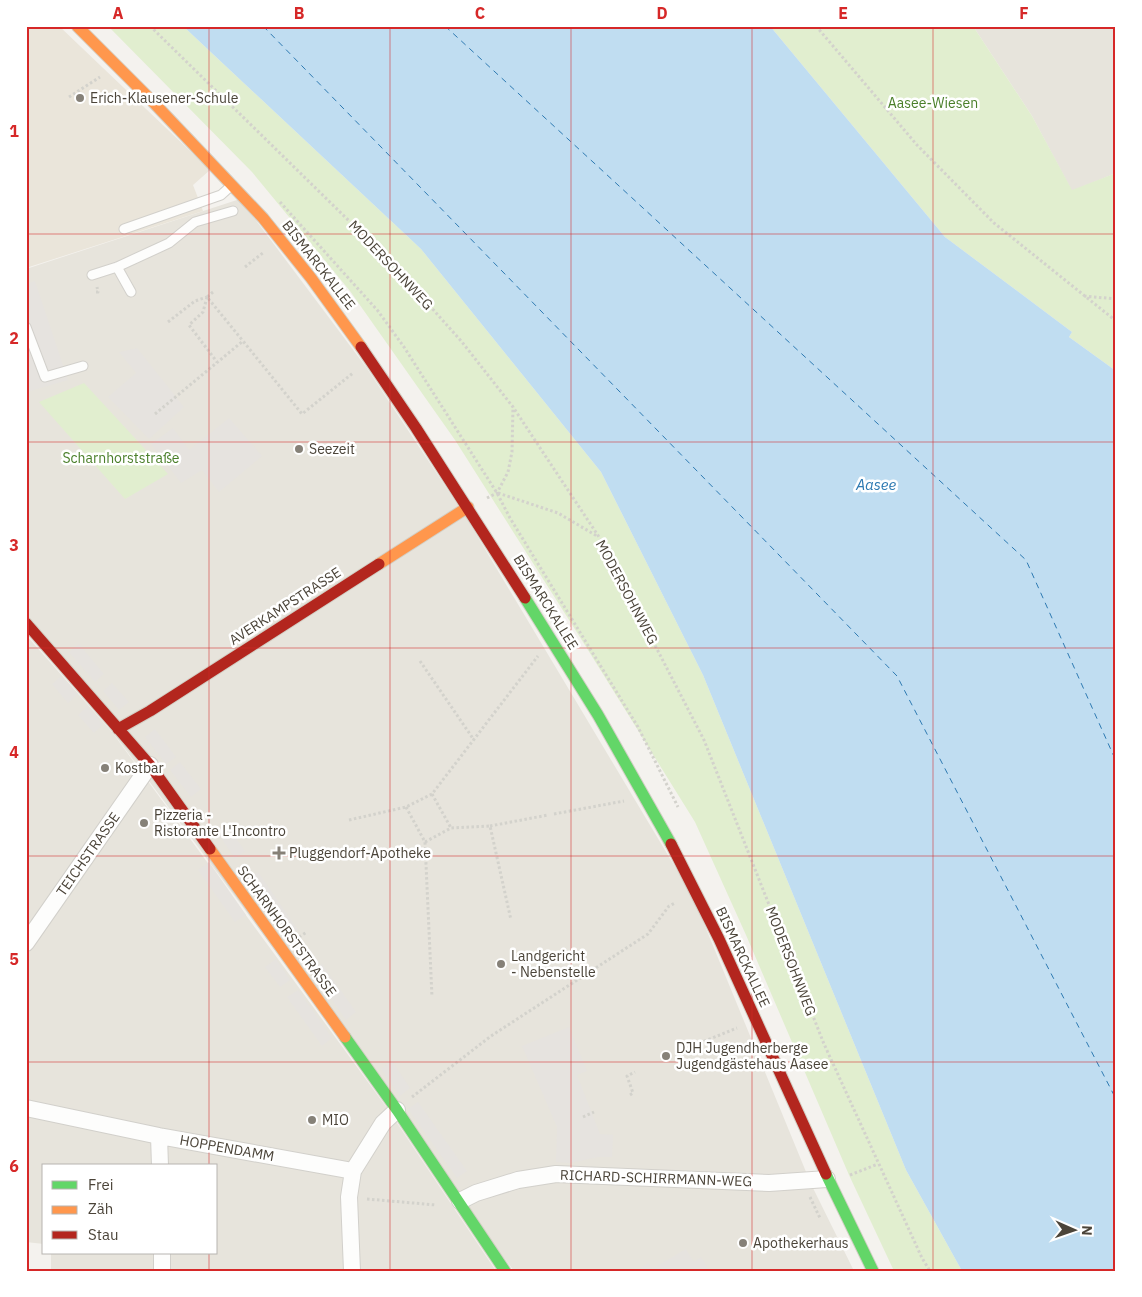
<svg xmlns="http://www.w3.org/2000/svg" width="1142" height="1297" font-family="'IBM Plex Sans',sans-serif">
<rect width="100%" height="100%" fill="#f4f2ee"/>
<path fill="#e7e4dc" d="M 973,26 L 1116,26 L 1116,173 L 1072,191 L 1032,116 Z
M 240,199 L 366,367 L 467,519 L 693,897 L 811,1184 L 854,1271 L 514,1271 L 26,616 L 26,269 Z
M 26,635 L 112,732 L 387,1108 L 496,1271 L 51,1271 L 51,1253 L 216,1253 L 216,1166 L 44,1166 L 44,1244 L 26,1242 Z"/>
<path fill="#eae5da" d="M 26,26 L 59,26 L 210,170 L 193,185 L 203,211 L 26,268 Z"/>
<path fill="#e1eecf" d="M 108,26 L 183,26 L 421,249 L 601,472 L 703,675 L 906,1170 L 962,1271 L 894,1271 L 849,1175 L 746,935 L 695,822 L 583,642 L 455,440 L 350,291 L 252,172 Z
M 770,26 L 973,26 L 1032,116 L 1072,190 L 1116,173 L 1116,371 L 1069,337 L 1072,332 L 945,237 Z
M 84,383 L 168,474 L 125,499 L 39,402 Z"/>
<path fill="#e6e3df" d="M 35,281 L 68,380 L 27,392 L 26,284 Z
M 137,348 L 184,407 L 149,439 L 108,397 L 136,373 L 119,352 Z
M 229,418 L 262,456 L 219,492 L 202,470 L 181,483 L 151,444 L 173,428 L 189,450 Z
M 79,644 L 104,674 L 95,682 L 69,652 Z
M 61,676 L 78,694 L 68,703 L 52,684 Z
M 112,683 L 129,702 L 119,710 L 103,691 Z
M 87,706 L 103,725 L 94,733 L 78,715 Z
M 155,729 L 176,757 L 166,764 L 145,737 Z
M 180,762 L 201,789 L 191,797 L 170,770 Z
M 226,824 L 245,851 L 235,858 L 216,831 Z
M 209,862 L 246,915 L 235,922 L 198,870 Z
M 258,872 L 298,930 L 288,937 L 247,879 Z
M 276,959 L 290,980 L 280,987 L 265,967 Z
M 322,964 L 356,1012 L 346,1020 L 312,971 Z
M 298,990 L 332,1038 L 322,1046 L 287,997 Z
M 569,1027 L 587,1071 L 577,1075 L 600,1134 L 613,1135 L 612,1157 L 598,1157 L 570,1163 L 556,1162 L 557,1127 L 522,1046 Z
M 392,1061 L 410,1088 L 400,1096 L 381,1069 Z
M 418,1102 L 467,1171 L 457,1178 L 408,1109 Z
M 686,1249 L 693,1261 L 695,1261 L 701,1257 L 710,1271 L 636,1271 L 648,1263 L 652,1269 Z"/>
<path fill="#c0ddf1" d="M 183,26 L 770,26 L 945,237 L 1072,332 L 1069,337 L 1116,371 L 1116,1271 L 962,1271 L 906,1170 L 703,675 L 601,472 L 421,249 Z"/>
<g fill="none" stroke-linecap="round" stroke-linejoin="round">
<path stroke="#2e7ab2" stroke-width="1" stroke-dasharray="6 5" stroke-linecap="butt" d="M 263,26 L 897,676 L 1116,1099
M 445,26 L 1026,560 L 1116,761"/>
<g stroke="#d2d0cb" stroke-width="11">
<path id="lane" d="M 124,229 L 221,195 L 231,186
M 117,267 L 131,292
M 92,275 L 117,267 L 169,243 L 195,222 L 233,211
M 26,327 L 45,377 L 83,366"/>
</g>
<g stroke="#d2d0cb" stroke-width="18">
<path id="street" d="M 26,943 L 150,765
M 26,1108 L 159,1136 L 353,1171
M 159,1136 L 160,1166
M 460,1201 L 476,1193 L 518,1180 L 556,1174 L 769,1183 L 827,1179
M 162,1253 L 162,1271
M 352,1271 L 349,1197 L 353,1171 L 383,1123 L 397,1110"/>
</g>
<g stroke="#d3cfc5" stroke-width="13">
<path id="fast" d="M 525,598 L 598,715 L 671,844
M 345,1037 L 397,1110 L 505,1271
M 826,1174 L 873,1271"/>
</g>
<g stroke="#d3cfc5" stroke-width="13">
<path id="slow" d="M 77,26 L 153,102 L 263,218 L 311,278 L 361,347
M 379,564 L 468,507
M 210,849 L 345,1037"/>
</g>
<g stroke="#d3cfc5" stroke-width="13">
<path id="jam" d="M 361,347 L 416,428 L 525,598
M 26,623 L 150,765 L 210,849
M 118,729 L 150,711 L 379,564
M 671,844 L 719,939 L 826,1174"/>
</g>
<path stroke="#d3d2cc" stroke-width="3" stroke-dasharray="2.5 2.5" stroke-linecap="butt" d="M 150,26 L 388,259 L 462,342 L 513,407 L 599,537 L 704,740 L 824,1044 L 922,1258 L 930,1271
M 816,26 L 917,145 L 994,223 L 1116,321
M 69,97 L 100,77
M 280,202 L 378,311 L 404,347 L 497,493 L 510,518 L 638,727 L 678,807
M 245,267 L 264,252
M 96,292 L 98,292 L 97,287
M 213,292 L 207,297 L 243,341
M 1084,296 L 1116,299
M 207,297 L 203,312 L 189,325 L 217,362
M 168,322 L 195,301 L 207,297
M 155,414 L 243,341 L 302,414 L 353,373
M 498,493 L 558,513 L 597,536
M 487,498 L 497,493 L 508,472 L 512,452 L 513,407
M 420,661 L 474,740
M 432,794 L 451,828
M 406,807 L 425,842 L 432,997
M 554,814 L 624,801
M 349,820 L 406,807 L 432,794 L 538,656
M 490,826 L 548,815
M 425,842 L 451,828 L 490,826 L 511,920
M 299,937 L 307,932
M 690,1047 L 737,1028
M 630,1095 L 633,1093 L 627,1076 L 635,1072
M 412,1097 L 491,1036 L 648,934 L 669,906 L 675,903
M 583,1117 L 594,1112
M 850,1175 L 878,1164
M 810,1197 L 820,1218
M 367,1199 L 436,1205"/>
<use href="#lane" stroke="#fdfdfc" stroke-width="9"/>
<use href="#street" stroke="#fdfdfc" stroke-width="16"/>
<use href="#fast" stroke="#63d668" stroke-width="11"/>
<use href="#slow" stroke="#ff974d" stroke-width="11"/>
<use href="#jam" stroke="#b3261e" stroke-width="11"/>
</g>
<path fill="none" stroke="#d62828" stroke-width="1" stroke-opacity="0.55" d="M 209,26 L 209,1166M 390,26 L 390,1271M 571,26 L 571,1271M 752,26 L 752,1271M 933,26 L 933,1271M 26,234 L 1116,234M 26,442 L 1116,442M 26,648 L 1116,648M 26,856 L 1116,856M 26,1062 L 1116,1062M 209,1253 L 209,1271"/>
<g fill="#868178" stroke="#fff" stroke-width="2">
<circle cx="80" cy="98" r="5"/>
<circle cx="299" cy="449" r="5"/>
<circle cx="105" cy="768" r="5"/>
<circle cx="144" cy="823" r="5"/>
<path d="M276.5 845.5h5v5h5v5h-5v5h-5v-5h-5v-5h5z"/>
<circle cx="501" cy="964" r="5"/>
<circle cx="666" cy="1056" r="5"/>
<circle cx="312" cy="1120" r="5"/>
<circle cx="743" cy="1243" r="5"/>
</g>
<g text-anchor="middle" stroke-width="5" stroke-linejoin="round" paint-order="stroke">
<g font-size="14" fill="#4b4439" stroke="#fff" text-anchor="start">
<text x="90" y="103">Erich-Klausener-Schule</text>
<text x="309" y="454">Seezeit</text>
<text x="115" y="773">Kostbar</text>
<text x="154" y="820">Pizzeria -<tspan x="154" dy="16">Ristorante L'Incontro</tspan></text>
<text x="289" y="858">Pluggendorf-Apotheke</text>
<text x="511" y="961">Landgericht<tspan x="511" dy="16">- Nebenstelle</tspan></text>
<text x="676" y="1053">DJH Jugendherberge<tspan x="676" dy="16">Jugendgästehaus Aasee</tspan></text>
<text x="322" y="1125">MIO</text>
<text x="753" y="1248">Apothekerhaus</text>
</g>
<g font-size="14" fill="#4a7f2a" stroke="#fff">
<text x="933" y="108">Aasee-Wiesen</text>
<text x="121" y="463">Scharnhorststraße</text>
</g>
<g font-size="14" fill="#4b4439" stroke="#fff">
<text transform="translate(319 265) rotate(52)" y="5">BISMARCKALLEE</text>
<text transform="translate(391 265) rotate(47)" y="5">MODERSOHNWEG</text>
<text transform="translate(627 592) rotate(62)" y="5">MODERSOHNWEG</text>
<text transform="translate(546 602) rotate(58)" y="5">BISMARCKALLEE</text>
<text transform="translate(285 606) rotate(-33)" y="5">AVERKAMPSTRASSE</text>
<text transform="translate(88 854) rotate(-55)" y="5">TEICHSTRASSE</text>
<text transform="translate(287 931) rotate(54)" y="5">SCHARNHORSTSTRASSE</text>
<text transform="translate(743 957) rotate(65)" y="5">BISMARCKALLEE</text>
<text transform="translate(791 961) rotate(69)" y="5">MODERSOHNWEG</text>
<text transform="translate(227 1148) rotate(10)" y="5">HOPPENDAMM</text>
<text transform="translate(656 1178) rotate(2)" y="5">RICHARD-SCHIRRMANN-WEG</text>
</g>
<g font-size="15" font-style="italic" fill="#2e7ab2" stroke="#fff">
<text x="876" y="490">Aasee</text>
</g>
</g>
<rect width="1142" height="1297" fill="none" stroke="#ffffff" stroke-width="55"/>
<rect x="42" y="1164" width="175" height="90" fill="#ffffff" stroke="#b7b4b0"/>
<rect x="52" y="1181" width="25" height="8" fill="#63d668" stroke="#b7b4b0"/>
<text x="88" y="1190" font-size="15" fill="#4b4439">Frei</text>
<rect x="52" y="1206" width="25" height="8" fill="#ff974d" stroke="#b7b4b0"/>
<text x="88" y="1214" font-size="15" fill="#4b4439">Zäh</text>
<rect x="52" y="1231" width="25" height="8" fill="#b3261e" stroke="#b7b4b0"/>
<text x="88" y="1240" font-size="15" fill="#4b4439">Stau</text>
<g transform="translate(1074 1230) rotate(92)" stroke="#ffffff" stroke-width="4" paint-order="stroke">
<path d="M0-4L9 19L0 12L-9 19Z" fill="#4b4439"/>
<text y="-8" font-size="14" font-weight="bold" text-anchor="middle" fill="#4b4439">N</text>
</g>
<rect x="28" y="28" width="1086" height="1242" fill="none" stroke="#d62828" stroke-width="2"/>
<g font-size="16" text-anchor="middle" font-weight="bold" fill="#d62828">
<text x="118" y="19">A</text>
<text x="299" y="19">B</text>
<text x="480" y="19">C</text>
<text x="662" y="19">D</text>
<text x="843" y="19">E</text>
<text x="1024" y="19">F</text>
<text x="14" y="137">1</text>
<text x="14" y="344">2</text>
<text x="14" y="551">3</text>
<text x="14" y="758">4</text>
<text x="14" y="965">5</text>
<text x="14" y="1172">6</text>
</g>
</svg>
